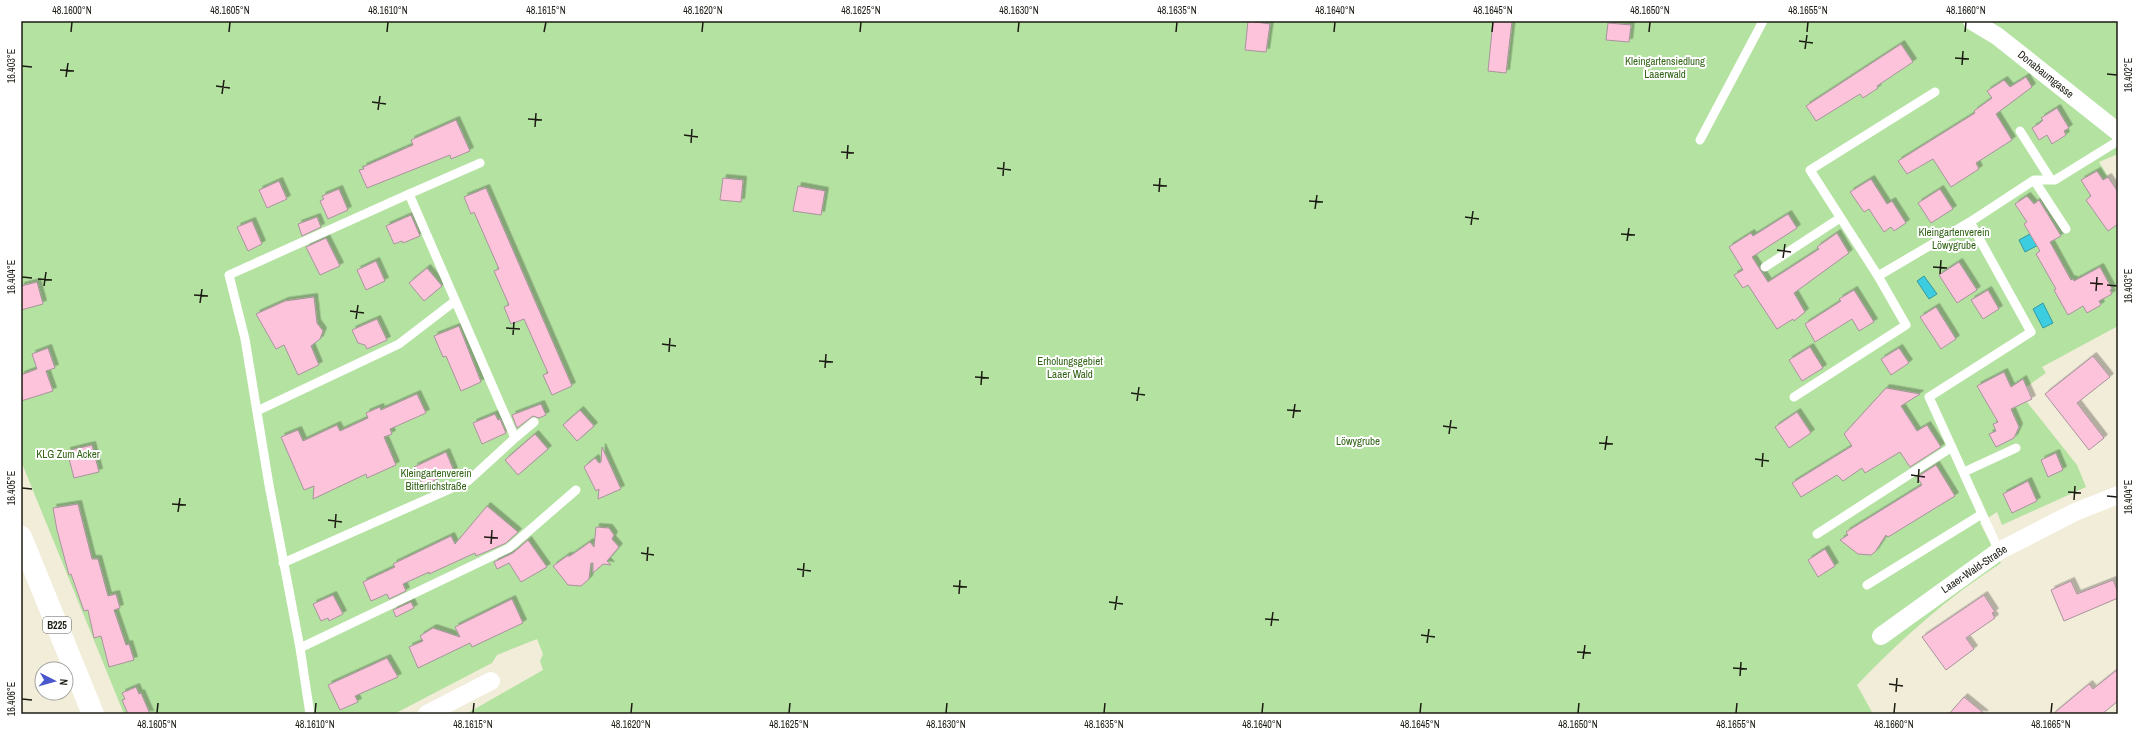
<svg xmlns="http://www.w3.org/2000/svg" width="2139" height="735" font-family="'Archivo Narrow',sans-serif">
<defs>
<filter id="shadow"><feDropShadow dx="3.5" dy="-3.5" stdDeviation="0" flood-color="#0004"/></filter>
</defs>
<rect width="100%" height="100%" fill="#f1edd9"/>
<path fill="#b4e2a1" d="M 21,21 L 2118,21 L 2118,154 L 2099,162 L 2118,192 L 2118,326 L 2042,367 L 2046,373 L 2019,392 L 2077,465 L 2086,487 L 2002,525 L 1997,512 L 1980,523 L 2001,563 C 1947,598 1901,639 1857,685 L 1873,714 L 466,714 L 543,670 L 540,661 L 543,654 L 537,639 L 497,655 L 492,663 L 394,714 L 124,714 L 21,461 Z"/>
<path fill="#3dcde0" stroke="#3398a2" d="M 2039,229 L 2046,241 L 2025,252 L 2019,240 Z
M 1924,276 L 1937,294 L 1929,299 L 1917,281 Z
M 2043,303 L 2053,323 L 2043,328 L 2033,309 Z"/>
<path fill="#fdc3db" stroke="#a8939c" filter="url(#shadow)" d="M 1248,21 L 1270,24 L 1266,52 L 1245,50 Z
M 1493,21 L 1512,21 L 1506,73 L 1488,71 Z
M 1608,23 L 1631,25 L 1629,42 L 1606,40 Z
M 1901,44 L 1913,62 L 1877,86 L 1878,88 L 1863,98 L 1860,94 L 1816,121 L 1806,106 Z
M 2026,77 L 2032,87 L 1996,114 L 2012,140 L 1976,163 L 1979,169 L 1951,187 L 1933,159 L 1907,174 L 1898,161 L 1975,113 L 1974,111 L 1992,98 L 1987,91 L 2004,80 L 2010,87 Z
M 2057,108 L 2069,128 L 2064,131 L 2066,135 L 2052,144 L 2047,135 L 2039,140 L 2032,128 L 2040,123 L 2043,120 L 2041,118 Z
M 456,120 L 470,151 L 451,159 L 450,155 L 367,188 L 359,170 L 364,169 L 363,167 L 413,145 L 411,140 Z
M 2097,171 L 2103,180 L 2108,177 L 2118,192 L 2118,224 L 2108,231 L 2086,200 L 2091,196 L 2081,180 Z
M 723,178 L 743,180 L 741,202 L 720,200 Z
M 1871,179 L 1887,204 L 1892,201 L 1906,223 L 1894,231 L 1891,227 L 1884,232 L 1869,209 L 1864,212 L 1850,192 Z
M 279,181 L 287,199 L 267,208 L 259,190 Z
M 798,186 L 825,191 L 821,215 L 793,211 Z
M 486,188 L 572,386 L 552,395 L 543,375 L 548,373 L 524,319 L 511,324 L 504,307 L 509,305 L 494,271 L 499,269 L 474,212 L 471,214 L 464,197 Z
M 339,189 L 348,210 L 328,219 L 320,201 L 324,199 L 322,196 Z
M 1940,189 L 1953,209 L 1931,223 L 1918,203 Z
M 2027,196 L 2034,204 L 2039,200 L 2061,236 L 2050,242 L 2071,280 L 2073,279 L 2074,281 L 2100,267 L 2112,289 L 2110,290 L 2112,294 L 2099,301 L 2101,305 L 2087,313 L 2083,306 L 2068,315 L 2054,290 L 2056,289 L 2036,254 L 2040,251 L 2024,224 L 2027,222 L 2015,204 Z
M 1788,214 L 1797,228 L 1752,257 L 1768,282 L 1819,249 L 1817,247 L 1837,233 L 1849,253 L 1794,293 L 1805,312 L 1794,321 L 1793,319 L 1777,329 L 1748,285 L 1743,288 L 1734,275 L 1743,270 L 1729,247 L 1751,233 L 1753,236 Z
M 411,215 L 420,236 L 403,243 L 402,241 L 394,244 L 386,226 Z
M 317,217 L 321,227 L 302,236 L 298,224 Z
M 252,221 L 262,244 L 248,251 L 237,227 Z
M 326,238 L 340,266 L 320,275 L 306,247 Z
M 376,261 L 385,281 L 366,290 L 357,270 Z
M 1959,262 L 1977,290 L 1957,303 L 1939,275 Z
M 427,268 L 442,286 L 424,301 L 409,283 Z
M 37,282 L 43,304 L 21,310 L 21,286 Z
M 1854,290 L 1874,322 L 1859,331 L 1852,319 L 1815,342 L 1805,324 L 1841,301 L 1839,299 Z
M 1988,290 L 1999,309 L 1983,319 L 1971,300 Z
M 314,297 L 317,323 L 323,331 L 320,339 L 311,346 L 319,365 L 298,375 L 284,345 L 276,349 L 256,314 L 285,301 Z
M 1936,307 L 1956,339 L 1941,349 L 1920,317 Z
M 377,319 L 387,340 L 367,349 L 365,345 L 358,343 L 352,330 Z
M 459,326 L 481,382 L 461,391 L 446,356 L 443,357 L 434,336 Z
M 1810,347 L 1823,368 L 1802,381 L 1789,360 Z
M 48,348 L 55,368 L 46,371 L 53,391 L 21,401 L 21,375 L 37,369 L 32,354 Z
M 1899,348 L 1909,363 L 1891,375 L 1881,359 Z
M 2093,356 L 2110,377 L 2077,403 L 2104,438 L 2089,450 L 2045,394 Z
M 2004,372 L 2011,387 L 2023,379 L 2032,399 L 2011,409 L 2019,427 L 2014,438 L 1996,447 L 1989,434 L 1996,431 L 1993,424 L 1998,422 L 1977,386 Z
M 1886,388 L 1920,394 L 1901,406 L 1917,431 L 1927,425 L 1941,447 L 1910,467 L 1900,452 L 1865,473 L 1862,468 L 1843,481 L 1837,475 L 1801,497 L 1792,483 L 1852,446 L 1844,434 Z
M 417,394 L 426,413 L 390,429 L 392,434 L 384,437 L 396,465 L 367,478 L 366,474 L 313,499 L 314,486 L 304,490 L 281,437 L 298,430 L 303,441 L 337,425 L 340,431 L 368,418 L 366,413 L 380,407 L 381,410 Z
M 541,404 L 546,415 L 539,418 L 533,416 L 517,428 L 512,415 Z
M 580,410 L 594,426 L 577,441 L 563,425 Z
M 1797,412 L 1811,433 L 1789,448 L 1775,427 Z
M 495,414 L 498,420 L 500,419 L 506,433 L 482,444 L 473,423 Z
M 535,434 L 548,449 L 518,475 L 505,460 Z
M 92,445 L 99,472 L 74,478 L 67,451 Z
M 602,447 L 621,489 L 598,499 L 599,489 L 596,491 L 584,467 L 595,458 L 599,463 L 601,462 Z
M 446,452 L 454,471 L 423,486 L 414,467 Z
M 2056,453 L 2063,470 L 2048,477 L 2041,460 Z
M 1936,465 L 1955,496 L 1888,537 L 1886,535 L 1875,552 L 1871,555 L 1858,554 L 1840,540 L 1848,535 L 1846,532 L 1922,485 L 1917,477 Z
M 2028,481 L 2037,501 L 2012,513 L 2003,494 Z
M 78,504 L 92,559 L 98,559 L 108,596 L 116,594 L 120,608 L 114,610 L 126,645 L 129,644 L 134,660 L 109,667 L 101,636 L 94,638 L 88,610 L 84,611 L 71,574 L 69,575 L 57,530 L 53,508 Z
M 487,506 L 518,532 L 506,543 L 488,551 L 476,556 L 475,553 L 429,574 L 429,572 L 403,584 L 406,591 L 389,599 L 387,594 L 371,601 L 363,582 L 395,567 L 393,564 L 451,536 L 455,544 Z
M 596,527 L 609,528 L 614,535 L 612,539 L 619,547 L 607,561 L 611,565 L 603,564 L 593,573 L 593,563 L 591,563 L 589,579 L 581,586 L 568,585 L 553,566 L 567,556 L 570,556 L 590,542 L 594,547 Z
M 528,540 L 547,567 L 521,582 L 509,563 L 497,569 L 494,562 L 513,553 Z
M 1825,549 L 1835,566 L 1818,577 L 1808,560 Z
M 2113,580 L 2118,592 L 2118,598 L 2064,621 L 2051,590 L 2071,581 L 2077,594 Z
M 333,595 L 343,614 L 329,621 L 328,618 L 321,621 L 313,604 Z
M 1984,595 L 1995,612 L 1992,613 L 1995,618 L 1966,638 L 1974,649 L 1946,670 L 1922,637 Z
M 512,599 L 523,623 L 472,647 L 470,643 L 418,668 L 409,647 L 423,641 L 420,636 L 433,628 L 460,637 L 455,627 Z
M 411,602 L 414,608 L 396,617 L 393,610 Z
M 387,658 L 398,677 L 355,696 L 358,702 L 340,710 L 328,685 Z
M 2118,669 L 2118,701 L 2102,714 L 2053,714 L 2089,684 L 2093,689 Z
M 136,687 L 139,694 L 141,693 L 150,714 L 128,714 L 122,700 L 125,699 L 122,693 Z
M 1964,697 L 1985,714 L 1949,714 Z"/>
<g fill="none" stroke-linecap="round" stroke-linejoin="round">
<path stroke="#fff" stroke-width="9" d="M 2020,131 L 2051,180
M 1700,140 L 1763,21
M 2034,180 L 2066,229
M 409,194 L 480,163
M 1765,267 L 1840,218
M 1878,276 L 1810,170 L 1935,92
M 1794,397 L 1906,325 L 1878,276 L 1970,222
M 257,411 L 399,344 L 455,301
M 515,438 L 534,422
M 1964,472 L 2016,448
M 1817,534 L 1952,447
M 1999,551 L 1929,397 L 2031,332 L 1970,222 L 2034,180 L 2055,180 L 2118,141
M 283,563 L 468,481 L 515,438 L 409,194 L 229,275 L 245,339 L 269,485 L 300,648 L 310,714
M 1867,585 L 1982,514
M 300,648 L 509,548 L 576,490"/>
<path stroke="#fff" stroke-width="18" d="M 1972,21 L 1997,36 L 2118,132
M 1881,636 L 1999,551 L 2075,512 L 2118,495
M 427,714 L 491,681"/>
<path stroke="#fff" stroke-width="22" d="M 21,537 L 93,714"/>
</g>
<path fill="none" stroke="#1c1b13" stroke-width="1.5" d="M 71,32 L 72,22M 229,32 L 230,22M 387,32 L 388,22M 544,32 L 546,22M 702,32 L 703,22M 860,32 L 861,22M 1018,32 L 1019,22M 1176,32 L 1177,22M 1334,32 L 1335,22M 1492,32 L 1493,22M 1649,32 L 1650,22M 1807,32 L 1808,22M 1965,32 L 1966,22M 1799,41 L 1813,43M 1805,49 L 1807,35M 1955,58 L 1969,59M 1962,65 L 1963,51M 22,66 L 32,67M 60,70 L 74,71M 2107,74 L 2117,75M 66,77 L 68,63M 216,86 L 230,88M 222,94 L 224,80M 372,102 L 386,104M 378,110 L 380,96M 528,119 L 542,120M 535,127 L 536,113M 684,135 L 698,137M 691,143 L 692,129M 841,152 L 854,153M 847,159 L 848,145M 997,168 L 1011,170M 1003,176 L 1004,162M 1153,185 L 1167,186M 1159,192 L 1160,178M 1309,201 L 1323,202M 1315,209 L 1317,195M 1465,217 L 1479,219M 1471,225 L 1473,211M 1621,234 L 1635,235M 1627,241 L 1629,228M 1777,250 L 1791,252M 1783,258 L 1785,244M 1933,267 L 1947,268M 1940,274 L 1941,260M 22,277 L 32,278M 38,279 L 52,280M 2090,283 L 2103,284M 2107,285 L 2117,286M 44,286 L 46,272M 2096,291 L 2097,277M 194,295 L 208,296M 200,303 L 202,289M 350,311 L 364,313M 356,319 L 358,305M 506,328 L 520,329M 513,335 L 514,322M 662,344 L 676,346M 669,352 L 670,338M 819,361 L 833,362M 825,368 L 826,354M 975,377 L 989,378M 981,385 L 982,371M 1131,393 L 1145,395M 1137,401 L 1139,387M 1287,410 L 1301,411M 1293,418 L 1295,404M 1443,426 L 1457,428M 1449,434 L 1451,420M 1599,443 L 1613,444M 1605,450 L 1607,436M 1755,459 L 1769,461M 1762,467 L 1763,453M 1911,475 L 1925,477M 1918,483 L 1919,469M 22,488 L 32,489M 2068,492 L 2081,493M 2107,496 L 2117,497M 2074,500 L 2075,486M 172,504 L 186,505M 178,512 L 180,498M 328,520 L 342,522M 335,528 L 336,514M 484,537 L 498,538M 491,544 L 492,530M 641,553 L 654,555M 647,561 L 648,547M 797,569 L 811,571M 803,577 L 804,563M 953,586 L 967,587M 959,594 L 960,580M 1109,602 L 1123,604M 1115,610 L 1117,596M 1265,619 L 1279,620M 1271,626 L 1273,612M 1421,635 L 1435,637M 1427,643 L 1429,629M 1577,652 L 1591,653M 1583,659 L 1585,645M 1733,668 L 1747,669M 1740,676 L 1741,662M 1889,684 L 1903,686M 1896,692 L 1897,678M 22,699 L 32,700M 157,713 L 158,703M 315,713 L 316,703M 473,713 L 474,703M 631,713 L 632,703M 789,713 L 790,703M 946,713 L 947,703M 1104,713 L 1105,703M 1262,713 L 1263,703M 1420,713 L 1421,703M 1578,713 L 1579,703M 1736,713 L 1737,703M 1894,713 L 1895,703M 2051,713 L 2052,703"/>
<g text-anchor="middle" stroke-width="4" stroke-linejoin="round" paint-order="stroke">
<rect fill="#fff" stroke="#605f5a" stroke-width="1" x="43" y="617" width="28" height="16" rx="3"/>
<g font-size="10" font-weight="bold" fill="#1c1b13">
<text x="57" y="629">B225</text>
</g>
<g font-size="11" fill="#336517" stroke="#fff">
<text x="1665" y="65">Kleingartensiedlung<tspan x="1665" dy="13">Laaerwald</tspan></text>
<text x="1954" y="236">Kleingartenverein<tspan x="1954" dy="13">Löwygrube</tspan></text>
<text x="1070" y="365">Erholungsgebiet<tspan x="1070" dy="13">Laaer Wald</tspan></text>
<text x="1358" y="445">Löwygrube</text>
<text x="68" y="458">KLG Zum Acker</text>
<text x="436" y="477">Kleingartenverein<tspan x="436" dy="13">Bitterlichstraße</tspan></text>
</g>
<g font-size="11" fill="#1c1b13" stroke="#fff">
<text transform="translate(2046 74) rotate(39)" y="4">Donabaumgasse</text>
<text transform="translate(1974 569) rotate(-34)" y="4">Laaer-Wald-Straße</text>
</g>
</g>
<rect width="2139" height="735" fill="none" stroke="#ffffff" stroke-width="44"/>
<g transform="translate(54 681) rotate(96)"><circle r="19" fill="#ffffff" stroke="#a4a4a1"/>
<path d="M0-3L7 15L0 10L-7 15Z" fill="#4a57cc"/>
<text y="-6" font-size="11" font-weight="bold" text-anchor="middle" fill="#1c1b13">N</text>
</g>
<rect x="22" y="22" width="2095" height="691" fill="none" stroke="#1c1b13" stroke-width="1.5"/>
<g font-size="10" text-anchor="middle" fill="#1c1b13">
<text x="72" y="14">48.1600°N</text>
<text x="230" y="14">48.1605°N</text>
<text x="388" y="14">48.1610°N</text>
<text x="546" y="14">48.1615°N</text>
<text x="703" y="14">48.1620°N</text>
<text x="861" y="14">48.1625°N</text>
<text x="1019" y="14">48.1630°N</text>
<text x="1177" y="14">48.1635°N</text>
<text x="1335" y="14">48.1640°N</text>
<text x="1493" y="14">48.1645°N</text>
<text x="1650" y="14">48.1650°N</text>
<text x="1808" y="14">48.1655°N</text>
<text x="1966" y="14">48.1660°N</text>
<text transform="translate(11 66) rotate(-90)" y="4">16.403°E</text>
<text transform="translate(2128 75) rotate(-90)" y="4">16.402°E</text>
<text transform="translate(11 277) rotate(-90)" y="4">16.404°E</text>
<text transform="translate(2128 286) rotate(-90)" y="4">16.403°E</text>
<text transform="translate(11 488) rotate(-90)" y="4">16.405°E</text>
<text transform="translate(2128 497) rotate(-90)" y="4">16.404°E</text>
<text transform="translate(11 699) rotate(-90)" y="4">16.406°E</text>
<text x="157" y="728">48.1605°N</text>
<text x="315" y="728">48.1610°N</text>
<text x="473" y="728">48.1615°N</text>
<text x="631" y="728">48.1620°N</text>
<text x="789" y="728">48.1625°N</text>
<text x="946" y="728">48.1630°N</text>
<text x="1104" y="728">48.1635°N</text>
<text x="1262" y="728">48.1640°N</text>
<text x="1420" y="728">48.1645°N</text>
<text x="1578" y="728">48.1650°N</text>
<text x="1736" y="728">48.1655°N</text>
<text x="1894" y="728">48.1660°N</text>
<text x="2051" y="728">48.1665°N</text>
</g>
</svg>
